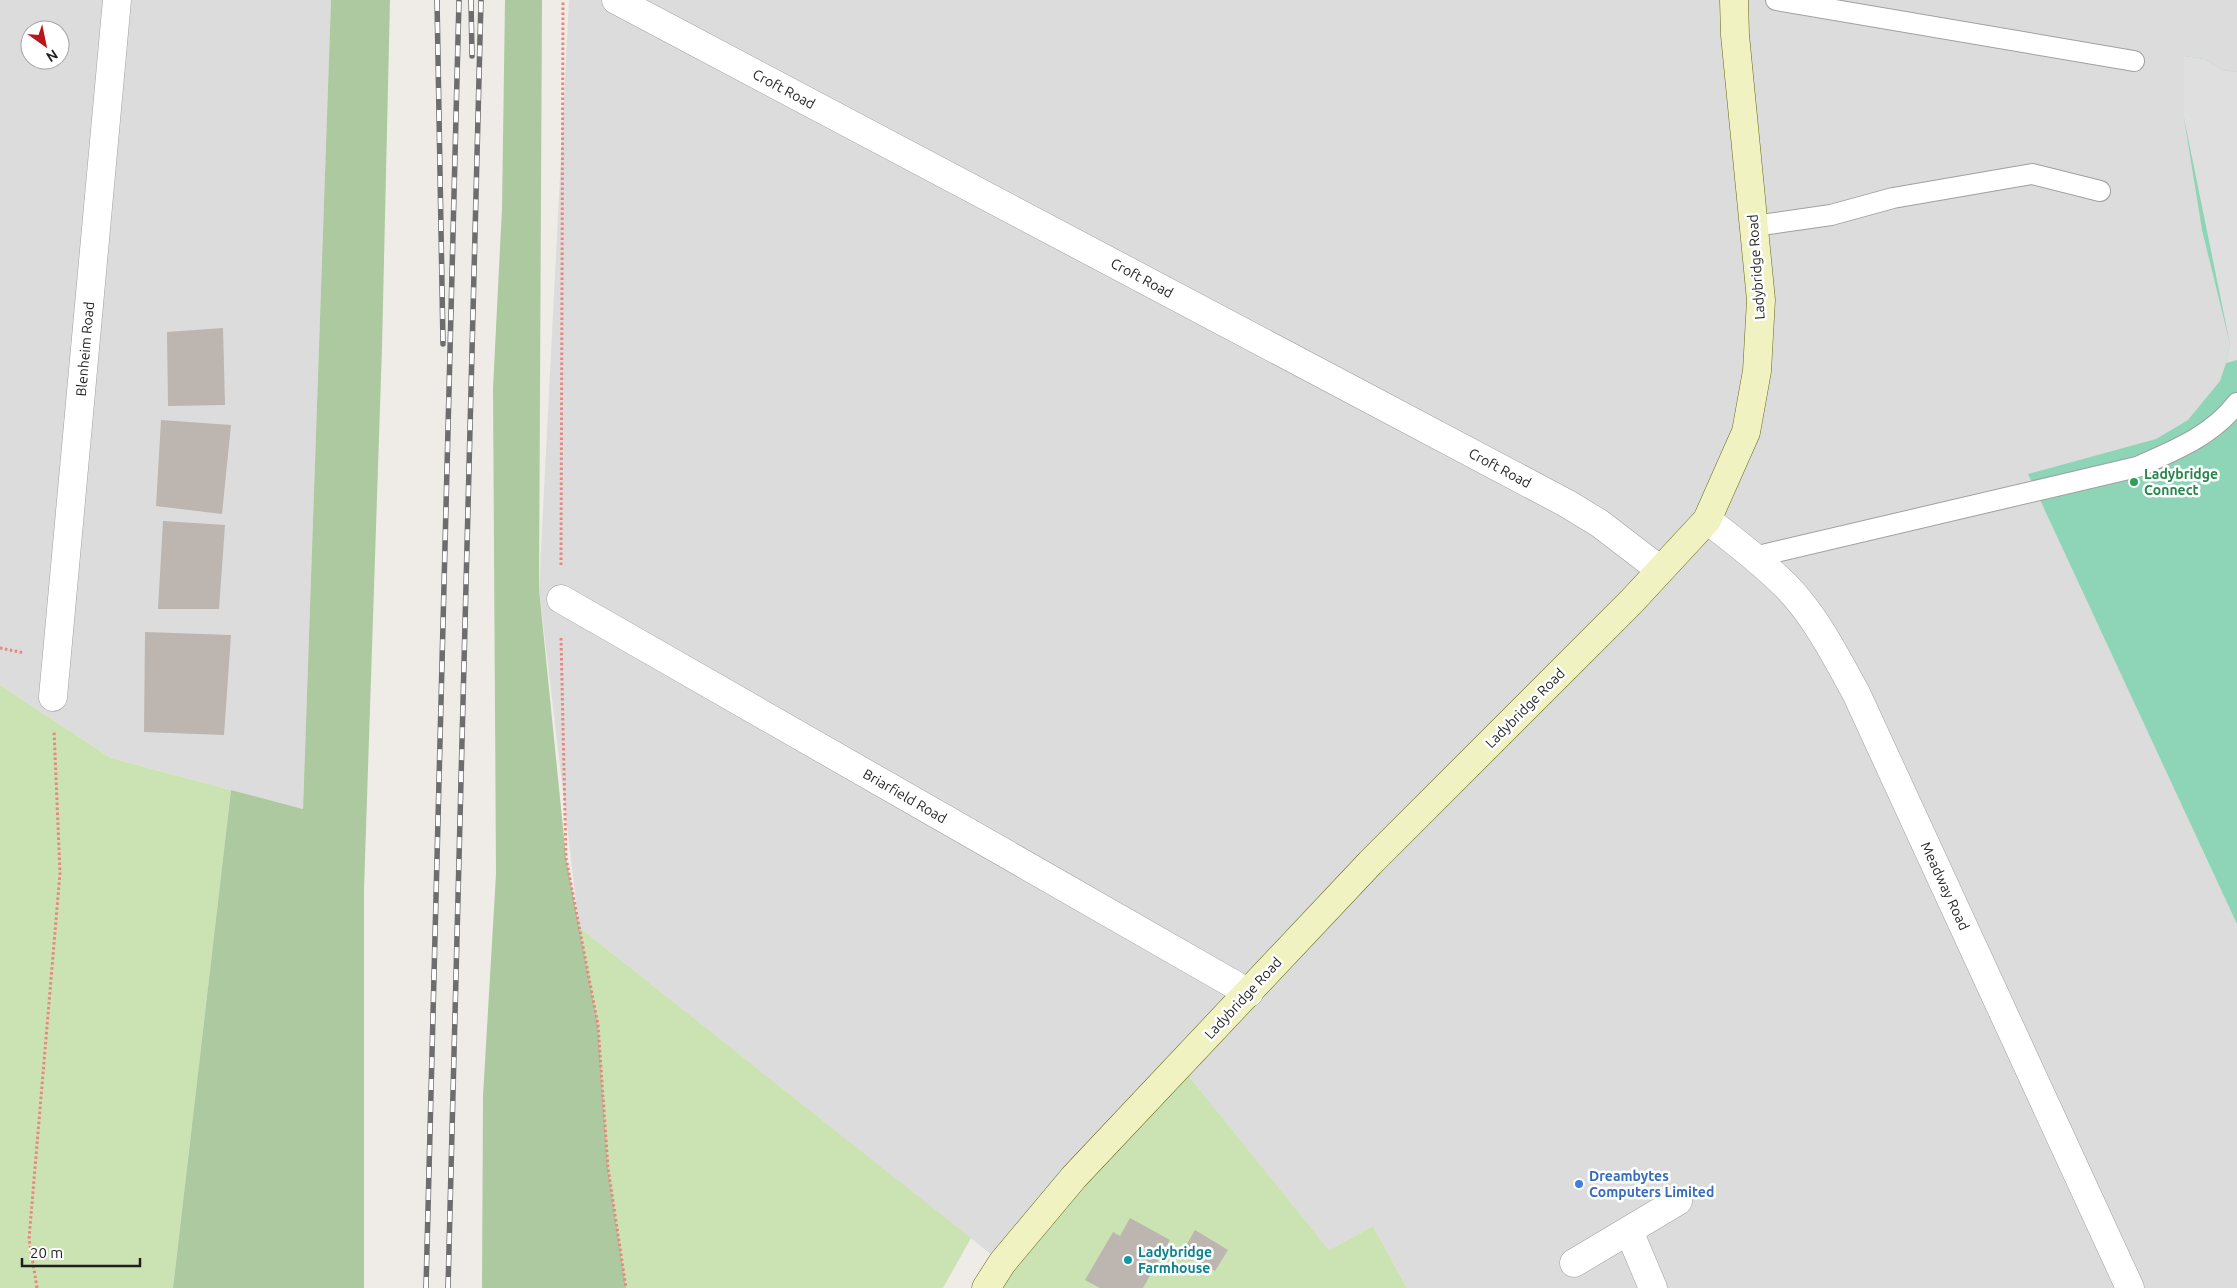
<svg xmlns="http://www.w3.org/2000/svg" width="2237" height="1288" font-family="Ubuntu,sans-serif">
<rect width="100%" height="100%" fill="#efece7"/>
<path fill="#dddcdc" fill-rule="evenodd" d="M 0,0 L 331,0 L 303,809 L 111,758 L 0,685 ZM 30,30 L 60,30 L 60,60 L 30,60 Z
M 569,0 L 2237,0 L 2237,1288 L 1407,1288 L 1373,1226 L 1329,1250 L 1180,1065 L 1002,1263 L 579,927 L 539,589 Z"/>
<path fill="#cbe3b3" d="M 0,685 L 111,758 L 231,790 L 173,1288 L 0,1288 Z
M 579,927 L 971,1238 L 943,1288 L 626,1288 L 608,1168 L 598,1025 Z
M 1180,1065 L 1329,1250 L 1373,1226 L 1407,1288 L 986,1288 Z"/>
<path fill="#adc9a0" d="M 331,0 L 390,0 L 382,347 L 364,889 L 364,1288 L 173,1288 L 231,790 L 303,809 Z
M 505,0 L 542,0 L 539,589 L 566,858 L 598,1025 L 608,1168 L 626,1288 L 482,1288 L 483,1096 L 496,874 L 493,388 L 502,208 Z"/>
<path fill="#8ed5b8" d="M 2184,56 L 2205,59 L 2222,70 L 2237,72 L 2237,924 L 2028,474 L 2156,439 L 2188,420 L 2220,381 L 2226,363 L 2230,344 L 2202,230 L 2184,118 Z"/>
<path fill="#dfdfdf" d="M 2184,56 L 2205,59 L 2222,70 L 2237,72 L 2237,360 L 2226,363 L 2230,344 L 2184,118 Z"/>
<path fill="#bcb5b0" d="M 223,328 L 225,405 L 168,406 L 167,332 Z
M 161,420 L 231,425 L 222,514 L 156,506 Z
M 163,521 L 225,525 L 219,609 L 158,609 Z
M 145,632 L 231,635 L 224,735 L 144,732 Z
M 1130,1218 L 1170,1240 L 1143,1288 L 1100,1288 L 1085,1280 L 1113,1232 L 1120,1236 Z
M 1195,1230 L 1228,1250 L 1215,1271 L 1183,1251 Z"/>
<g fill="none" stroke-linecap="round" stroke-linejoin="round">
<g stroke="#a0a0a0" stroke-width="22">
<path id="lane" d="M 1776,0 L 2134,61
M 1754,226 L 1831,215 L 1893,198 L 2032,174 L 2100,191
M 1754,557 L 2137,467 C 2173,451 2212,436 2237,403"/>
</g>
<g stroke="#a0a0a0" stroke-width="29">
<path id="street" d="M 616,0 L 1566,503 L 1599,523 L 1659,569
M 1707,520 C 1735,541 1762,562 1787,587 C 1816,617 1836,657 1856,693 L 2130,1288
M 561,599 L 1249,993
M 53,697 L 117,0
M 1629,1231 L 1653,1288
M 1574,1263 L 1678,1201"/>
</g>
<g stroke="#636b12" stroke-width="29">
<path id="secondary" d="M 986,1288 L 1002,1263 L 1074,1177 L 1370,863 L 1631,602 L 1707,520 L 1746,432 L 1757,371 L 1761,300 L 1735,35 L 1734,0"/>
</g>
<path stroke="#ea867d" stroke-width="3" stroke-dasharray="2.5 2.5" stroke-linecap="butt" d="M 561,565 L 563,0
M 561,638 L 566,858 L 598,1025 L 608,1168 L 626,1288
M 0,648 L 24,653
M 37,1288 L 29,1239 L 60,873 L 54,730"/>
<use href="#lane" stroke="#fff" stroke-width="20"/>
<use href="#street" stroke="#fff" stroke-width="28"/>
<use href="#secondary" stroke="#f1f2c1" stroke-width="28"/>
<g stroke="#6d6d6d" stroke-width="5.5">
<path id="rail" d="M 437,0 L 443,344
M 471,0 L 472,56
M 426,1288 L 459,0
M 448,1288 L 481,0"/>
</g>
<use href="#rail" stroke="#fff" stroke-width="4" stroke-dasharray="11" stroke-linecap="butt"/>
</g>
<circle fill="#2e9e5b" stroke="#fff" stroke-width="2" cx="2134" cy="482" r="5"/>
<circle fill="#3f7fe0" stroke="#fff" stroke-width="2" cx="1579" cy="1184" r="5"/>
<circle fill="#0f9aa8" stroke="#fff" stroke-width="2" cx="1128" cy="1260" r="5"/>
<g text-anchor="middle" stroke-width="5" stroke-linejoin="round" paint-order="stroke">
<g font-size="14" fill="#1f1f1f" stroke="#fff">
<text transform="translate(784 89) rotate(28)" y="5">Croft Road</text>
<text transform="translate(1756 267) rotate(-94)" y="5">Ladybridge Road</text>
<text transform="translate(1142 278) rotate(28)" y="5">Croft Road</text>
<text transform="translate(85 349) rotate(-85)" y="5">Blenheim Road</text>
<text transform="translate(1500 468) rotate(28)" y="5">Croft Road</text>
<text transform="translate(1525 708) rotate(-45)" y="5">Ladybridge Road</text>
<text transform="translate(905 796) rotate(30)" y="5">Briarfield Road</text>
<text transform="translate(1945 886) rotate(65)" y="5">Meadway Road</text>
<text transform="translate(1243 998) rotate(-47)" y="5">Ladybridge Road</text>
</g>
<g font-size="14" font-weight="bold" fill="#27864d" stroke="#fff" text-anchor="start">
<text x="2144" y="479">Ladybridge<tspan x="2144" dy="16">Connect</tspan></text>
</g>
<g font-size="14" font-weight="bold" fill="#366cbe" stroke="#fff" text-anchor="start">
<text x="1589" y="1181">Dreambytes<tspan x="1589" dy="16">Computers Limited</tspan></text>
</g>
<g font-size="14" font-weight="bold" fill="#0d838f" stroke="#fff" text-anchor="start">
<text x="1138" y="1257">Ladybridge<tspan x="1138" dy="16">Farmhouse</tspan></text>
</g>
</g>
<g transform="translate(45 45) rotate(147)"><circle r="24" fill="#ffffff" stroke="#a5a5a5"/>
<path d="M0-4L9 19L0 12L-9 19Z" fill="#b7171b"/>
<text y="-8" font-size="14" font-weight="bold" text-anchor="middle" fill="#1f1f1f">N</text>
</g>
<path d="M22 1258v8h118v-8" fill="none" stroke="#1f1f1f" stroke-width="2.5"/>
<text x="30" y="1258" font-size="15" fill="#1f1f1f" stroke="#ffffff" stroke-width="4" paint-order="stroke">20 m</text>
</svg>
